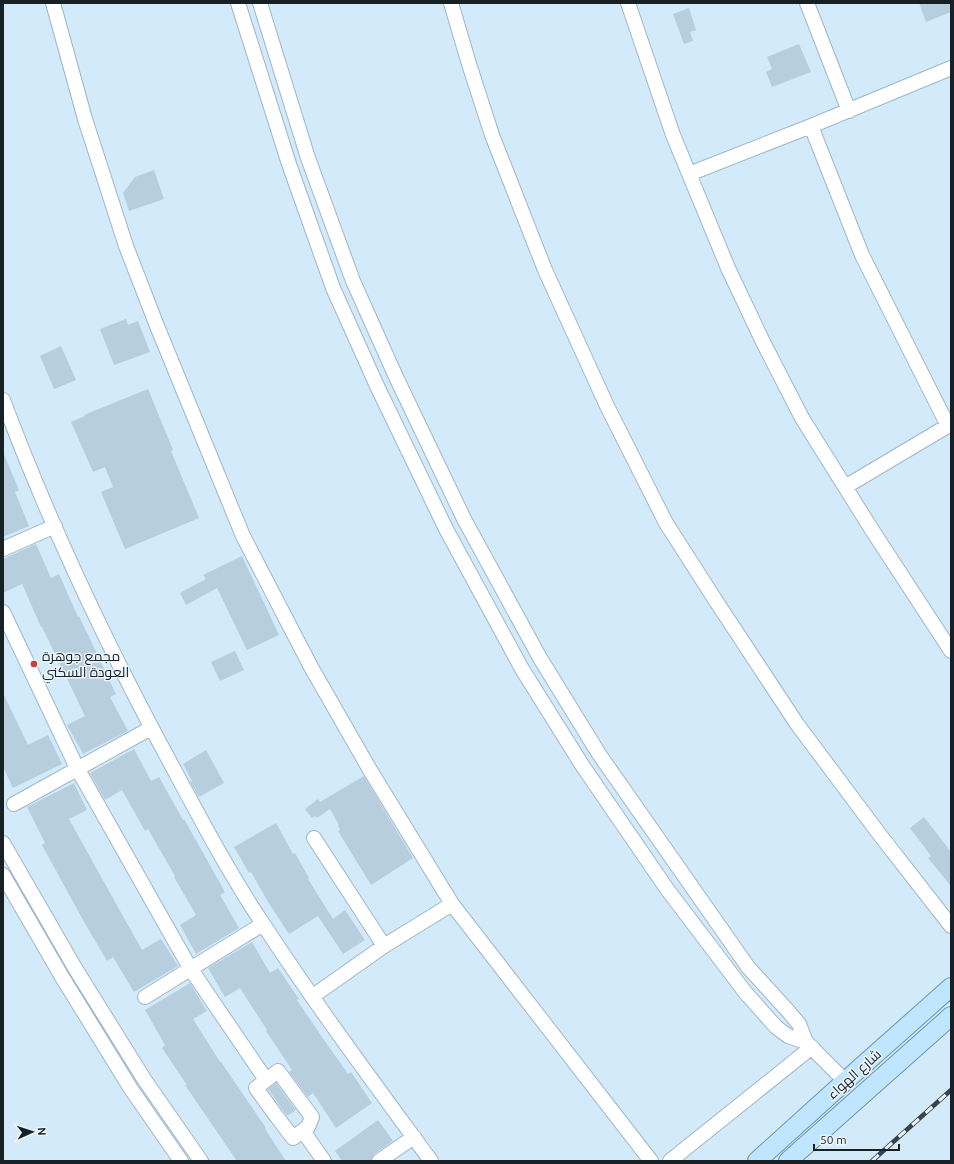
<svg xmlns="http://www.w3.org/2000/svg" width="954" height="1164" font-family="Ubuntu,Cairo,sans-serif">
<rect width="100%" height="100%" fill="#d2eafa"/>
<path fill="#b7cede" d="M 919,3 L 951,3 L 951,12 L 926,22 Z
M 689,8 L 696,30 L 690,32 L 693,41 L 684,44 L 673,14 Z
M 799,44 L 811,72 L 772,87 L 766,72 L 772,69 L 767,57 Z
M 154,170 L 164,199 L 129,211 L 123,193 L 135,177 Z
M 126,319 L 128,325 L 138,321 L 150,352 L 114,365 L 100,329 Z
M 61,346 L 76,380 L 54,389 L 40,356 Z
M 148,389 L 173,450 L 171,451 L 199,518 L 125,549 L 101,492 L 113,487 L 105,467 L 93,472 L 71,422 L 85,416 L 84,415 Z
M 3,452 L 19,490 L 15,492 L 29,526 L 3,537 Z
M 36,544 L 51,578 L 59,574 L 78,617 L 79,616 L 116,694 L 110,697 L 128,731 L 83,754 L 67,725 L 85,716 L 42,627 L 41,627 L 22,584 L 3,593 L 3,559 Z
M 242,556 L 279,635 L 247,650 L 217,588 L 186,605 L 180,593 L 206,579 L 203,575 Z
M 235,651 L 244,670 L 220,681 L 211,662 Z
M 3,693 L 28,745 L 48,735 L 62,764 L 13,788 L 3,767 Z
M 134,749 L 151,781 L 159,777 L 183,820 L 184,819 L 225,892 L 220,895 L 239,928 L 196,954 L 180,925 L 196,915 L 174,877 L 175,876 L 148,829 L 145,831 L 122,790 L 105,800 L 90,773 Z
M 206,750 L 224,783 L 199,797 L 190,782 L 192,781 L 183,764 Z
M 364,776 L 413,858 L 371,885 L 338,831 L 340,830 L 338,826 L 339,825 L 330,809 L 317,818 L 315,816 L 312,818 L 305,809 L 318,799 L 320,802 Z
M 74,783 L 87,810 L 69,819 L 119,909 L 142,950 L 161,939 L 178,966 L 134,992 L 113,957 L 107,961 L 83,920 L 42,845 L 45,843 L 27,807 Z
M 924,817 L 951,852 L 951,886 L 928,858 L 931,856 L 910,828 Z
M 276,823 L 293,854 L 295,853 L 309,878 L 308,879 L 333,919 L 345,910 L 365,940 L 343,954 L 318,916 L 289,934 L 268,902 L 251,872 L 249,873 L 234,847 Z
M 252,942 L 270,973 L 278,968 L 299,999 L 297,1000 L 324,1040 L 348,1074 L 351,1072 L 372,1103 L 336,1128 L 313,1093 L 308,1097 L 289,1072 L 292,1070 L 266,1031 L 267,1030 L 240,988 L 225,997 L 208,968 Z
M 190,983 L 207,1011 L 193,1019 L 220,1062 L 221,1062 L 266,1128 L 265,1129 L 286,1161 L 237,1161 L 185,1085 L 187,1085 L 162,1048 L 165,1045 L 145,1010 Z
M 276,1083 L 296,1110 L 287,1116 L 268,1089 Z
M 378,1120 L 393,1141 L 374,1154 L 371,1161 L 342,1161 L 335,1151 Z"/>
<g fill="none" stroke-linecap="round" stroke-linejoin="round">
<g stroke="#9fb6c5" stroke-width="16">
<path id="minor" d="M 53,3 L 85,119 L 126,246 L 157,326 L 243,536 L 311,667 L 370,770 L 452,904 L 651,1161
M 238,3 L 289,164 L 333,288 L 377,386 L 446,529 L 522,669 L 582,765 L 667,889 L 745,992 L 776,1027 L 788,1036 L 806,1042
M 260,3 L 308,158 L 353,281 L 396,377 L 464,519 L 540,658 L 599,754 L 748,967 L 788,1011 L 799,1024 L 806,1042 L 845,1081
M 451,3 L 469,64 L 492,135 L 545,270 L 607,406 L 666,523 L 714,598 L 797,724 L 880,835 L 951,926
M 628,3 L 673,135 L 728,268 L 763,342 L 802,418 L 872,530 L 951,651
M 807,3 L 849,111
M 811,126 L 862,255 L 948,426
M 689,174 L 811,126 L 951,68
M 3,400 C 50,525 107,646 171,764 C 200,818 229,873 263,924 C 316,1005 374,1083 431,1161
M 845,487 L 951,424
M 3,549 L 55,526
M 3,612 L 77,768 L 190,968 L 266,1080
M 14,804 L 151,728
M 314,838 L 384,946
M 3,843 L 75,968 L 144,1079 L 201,1161
M 3,875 L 62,977 L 131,1089 L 181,1161
M 313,996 L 384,946 L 452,904
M 145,997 L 263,924
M 278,1071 L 312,1117 L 308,1127 L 293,1138 L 277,1117 L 256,1088 Z
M 303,1131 L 324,1161
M 379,1161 L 414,1137
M 670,1161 L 812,1047"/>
</g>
<g stroke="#6996b1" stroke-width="20">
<path id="major" d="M 757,1161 L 861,1067 L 951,987
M 788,1161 L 951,1016"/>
</g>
<use href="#minor" stroke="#fff" stroke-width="14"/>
<use href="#major" stroke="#bfe6fe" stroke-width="18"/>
<g stroke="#38434a" stroke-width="4.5">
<path id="rail" d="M 872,1161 L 951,1090"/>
</g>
<use href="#rail" stroke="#ebf5fb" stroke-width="3" stroke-dasharray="9" stroke-linecap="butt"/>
</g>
<circle fill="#cc3e39" stroke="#ebf5fb" stroke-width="1.5" cx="34" cy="664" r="4"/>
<g text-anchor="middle" stroke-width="3" stroke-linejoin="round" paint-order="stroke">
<g font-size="14" fill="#172025" stroke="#ebf5fb" text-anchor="start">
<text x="42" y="661">مجمع جوهرة<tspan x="42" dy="16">العودة السكني</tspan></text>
</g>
<g font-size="14" fill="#172025" stroke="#ebf5fb">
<text transform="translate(854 1074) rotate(-42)" y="5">شارع الهواء</text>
</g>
</g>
<rect width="954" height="1164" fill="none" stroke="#172025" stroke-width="8"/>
<g transform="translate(32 1132) rotate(87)" stroke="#ebf5fb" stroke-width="3" paint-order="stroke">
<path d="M0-3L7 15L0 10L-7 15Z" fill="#172025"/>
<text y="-6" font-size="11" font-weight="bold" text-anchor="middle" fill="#172025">N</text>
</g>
<path d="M814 1144v6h85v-6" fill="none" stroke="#172025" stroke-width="2"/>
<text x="820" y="1144" font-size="12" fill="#172025" stroke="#ebf5fb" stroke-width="3" paint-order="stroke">50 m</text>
</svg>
